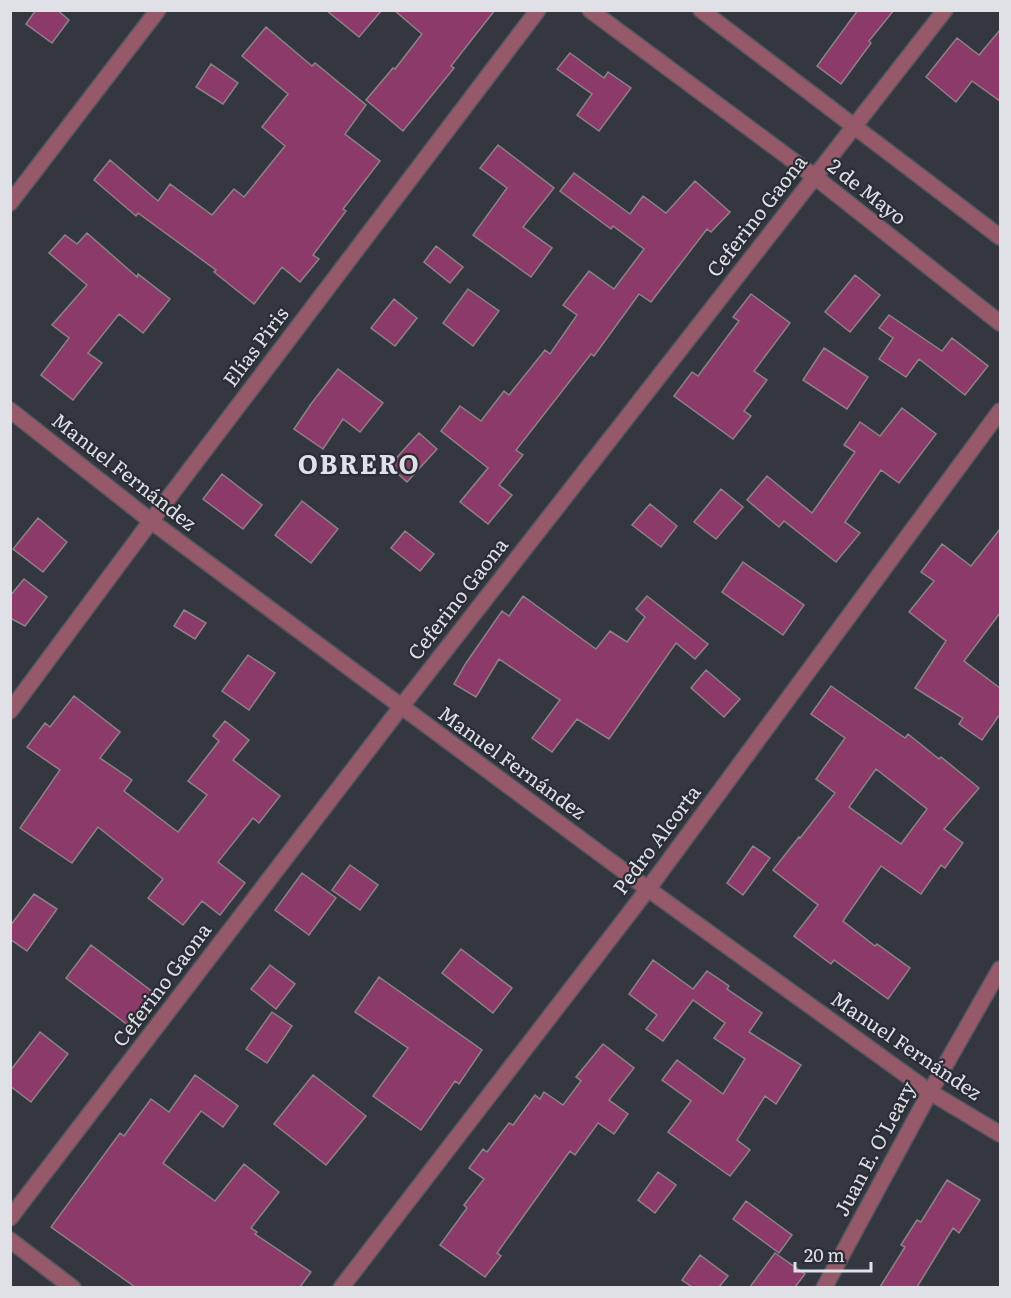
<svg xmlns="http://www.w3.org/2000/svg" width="1011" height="1298" font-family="Literata,serif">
<rect width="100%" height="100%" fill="#343740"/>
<path fill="#8c3a69" stroke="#8d8287" stroke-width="1.5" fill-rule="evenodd" d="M 36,10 L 57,10 L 69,20 L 52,43 L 26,24 Z
M 326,10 L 382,10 L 359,37 Z
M 394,10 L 495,10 L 451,66 L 454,68 L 403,131 L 366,100 L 393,68 L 395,69 L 422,34 Z
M 858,10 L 894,10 L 869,41 L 871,43 L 841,84 L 817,66 Z
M 266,27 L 312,66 L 315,63 L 366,105 L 345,134 L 380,161 L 343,209 L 346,211 L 313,255 L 319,259 L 300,282 L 282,267 L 254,304 L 214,272 L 216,270 L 138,213 L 136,216 L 94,180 L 110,160 L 158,201 L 170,184 L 212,215 L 234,189 L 244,197 L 285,146 L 262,127 L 288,94 L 242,56 Z
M 1000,30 L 1000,101 L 972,81 L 956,102 L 926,77 L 957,38 L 979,55 Z
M 570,53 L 604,78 L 608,72 L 631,88 L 599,131 L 577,115 L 592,94 L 557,69 Z
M 211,64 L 238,83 L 223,104 L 196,87 Z
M 498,145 L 554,188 L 523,227 L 552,248 L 531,277 L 473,235 L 507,188 L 480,168 Z
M 574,173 L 630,214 L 643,196 L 666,213 L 695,181 L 730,212 L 711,232 L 707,229 L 651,302 L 639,294 L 594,356 L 591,354 L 516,450 L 523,455 L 499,485 L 512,495 L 488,524 L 460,502 L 488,468 L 441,431 L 460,406 L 481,421 L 504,391 L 509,395 L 545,350 L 550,354 L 577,315 L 563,305 L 589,271 L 614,289 L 644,249 L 613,226 L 611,229 L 560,191 Z
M 87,233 L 137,277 L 138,274 L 170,299 L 143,333 L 119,314 L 88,353 L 102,363 L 73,400 L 41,375 L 69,338 L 52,325 L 87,285 L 49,253 L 65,235 L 77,244 Z
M 436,246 L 463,267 L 450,283 L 424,262 Z
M 855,275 L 880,295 L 850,332 L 825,312 Z
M 468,289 L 499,311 L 473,346 L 443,323 Z
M 751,294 L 790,323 L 754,371 L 767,380 L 744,411 L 751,416 L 733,439 L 674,396 L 692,372 L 698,376 L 739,321 L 733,317 Z
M 394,299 L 417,318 L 395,346 L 371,328 Z
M 889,315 L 942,351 L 952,338 L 988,366 L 965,395 L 919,359 L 906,377 L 879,359 L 893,338 L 879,328 Z
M 824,348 L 868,377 L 847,409 L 803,380 Z
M 338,369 L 383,403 L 360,432 L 343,419 L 323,449 L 294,429 L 311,404 Z
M 902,408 L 936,434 L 899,483 L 881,470 L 845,522 L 860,533 L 836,562 L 784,521 L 779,527 L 747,500 L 767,476 L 812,513 L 855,452 L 844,445 L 860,422 L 880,436 Z
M 419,433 L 437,449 L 407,482 L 389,466 Z
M 222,474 L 262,505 L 243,529 L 203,499 Z
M 721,489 L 743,507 L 716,539 L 694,522 Z
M 302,501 L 338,529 L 311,563 L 275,535 Z
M 650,504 L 677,526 L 661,547 L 632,525 Z
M 38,518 L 67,542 L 43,572 L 13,549 Z
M 1000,529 L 1000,613 L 964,661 L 1000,688 L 1000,714 L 982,740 L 959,724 L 963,718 L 915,688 L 946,641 L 909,612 L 934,581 L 921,572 L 942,544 L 971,566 Z
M 405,531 L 434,554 L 420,571 L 391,548 Z
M 743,562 L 804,605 L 783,635 L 722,592 Z
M 24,579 L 47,597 L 25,626 L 10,618 L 10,596 Z
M 523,596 L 596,649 L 610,631 L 627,642 L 645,617 L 636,609 L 647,596 L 708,644 L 695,659 L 676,643 L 609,739 L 577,719 L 552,752 L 532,738 L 560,700 L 499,659 L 476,697 L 454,684 L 466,663 L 502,611 L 509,616 Z
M 184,610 L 206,623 L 195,639 L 174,626 Z
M 248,655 L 275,673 L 249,710 L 222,691 Z
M 706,670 L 740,699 L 724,717 L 691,688 Z
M 831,686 L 905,738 L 908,734 L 939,759 L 941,757 L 979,788 L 944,829 L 963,843 L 945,868 L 941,865 L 921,894 L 881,866 L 843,921 L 875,946 L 877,944 L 910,968 L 888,999 L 834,960 L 831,964 L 794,936 L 818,905 L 773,870 L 799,837 L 800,838 L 835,793 L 816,779 L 845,738 L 811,714 ZM 876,769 L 927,809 L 901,844 L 849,807 Z
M 74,696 L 120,732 L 100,758 L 132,780 L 124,791 L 178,832 L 207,795 L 188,781 L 219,741 L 213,736 L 225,721 L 249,740 L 233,760 L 280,796 L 259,823 L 253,818 L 218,862 L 245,883 L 220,915 L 202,901 L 183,925 L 148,898 L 163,879 L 98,827 L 72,863 L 20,828 L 60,770 L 27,747 L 45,723 L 50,727 Z
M 753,846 L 770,858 L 743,895 L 727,883 Z
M 350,865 L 378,885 L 360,910 L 332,890 Z
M 302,873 L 336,898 L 309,935 L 275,910 Z
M 34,894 L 57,909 L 27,951 L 10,939 L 10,926 Z
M 91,945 L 154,993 L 129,1026 L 66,978 Z
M 461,949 L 512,988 L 493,1013 L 442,973 Z
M 653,960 L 693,989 L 707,971 L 729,986 L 727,989 L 762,1013 L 749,1032 L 801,1065 L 776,1104 L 765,1096 L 737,1140 L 750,1150 L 730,1176 L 668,1132 L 691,1101 L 662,1080 L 677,1060 L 723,1094 L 745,1059 L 714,1038 L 725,1023 L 693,1000 L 663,1041 L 646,1029 L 657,1015 L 629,994 Z
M 270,965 L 295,984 L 276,1009 L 251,989 Z
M 379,977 L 482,1050 L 459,1084 L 455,1081 L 421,1130 L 373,1096 L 408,1048 L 355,1012 Z
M 272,1012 L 292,1026 L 267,1063 L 246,1049 Z
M 40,1032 L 68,1054 L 31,1102 L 10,1086 L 10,1071 Z
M 603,1044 L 634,1068 L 609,1100 L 628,1114 L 614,1134 L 598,1123 L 575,1155 L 570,1151 L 497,1253 L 501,1256 L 485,1277 L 440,1245 L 467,1208 L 464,1205 L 484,1179 L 469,1168 L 483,1149 L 487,1152 L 509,1123 L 513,1125 L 535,1095 L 540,1099 L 544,1092 L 563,1105 L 581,1081 L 576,1077 Z
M 195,1075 L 238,1106 L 223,1127 L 201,1111 L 163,1163 L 215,1201 L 244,1164 L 279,1192 L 251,1228 L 257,1232 L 255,1234 L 311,1272 L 300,1287 L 135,1287 L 51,1227 L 120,1133 L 124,1136 L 151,1099 L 169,1112 Z
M 313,1075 L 366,1116 L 326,1165 L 274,1124 Z
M 658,1172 L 676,1185 L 655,1213 L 638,1200 Z
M 947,1180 L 980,1200 L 959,1233 L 953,1228 L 917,1287 L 880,1287 L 905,1247 L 901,1245 L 917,1220 L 921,1222 Z
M 746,1201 L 792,1235 L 779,1253 L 733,1219 Z
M 775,1253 L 805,1274 L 795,1287 L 750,1287 Z
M 700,1255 L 728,1276 L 719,1287 L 692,1287 L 682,1280 Z"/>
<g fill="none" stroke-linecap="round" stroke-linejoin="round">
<g stroke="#53565e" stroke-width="18">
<path id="minor" d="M 590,10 L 815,177 L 1000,323
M 701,10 L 1000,237
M 10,203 L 158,10
M 10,410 L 151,521 L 648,889 L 930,1092 L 1000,1134
M 10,711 L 151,521 L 538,10
M 10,1218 L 401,707 L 945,10
M 10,1240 L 73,1288
M 341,1288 L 648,889 L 1000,411
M 824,1288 L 930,1092 L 1000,969"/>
</g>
<use href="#minor" stroke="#965969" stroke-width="15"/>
</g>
<g text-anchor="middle" stroke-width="4.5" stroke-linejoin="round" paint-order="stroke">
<g font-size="20" fill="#dfe1e6" stroke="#2a2d35">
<text transform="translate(867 192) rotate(38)" y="7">2 de Mayo</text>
<text transform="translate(757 216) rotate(-52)" y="7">Ceferino Gaona</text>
<text transform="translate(256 347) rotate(-53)" y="7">Elías Piris</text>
<text transform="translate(124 472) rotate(38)" y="7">Manuel Fernández</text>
<text transform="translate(458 599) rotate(-52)" y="7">Ceferino Gaona</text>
<text transform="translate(512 763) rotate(36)" y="7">Manuel Fernández</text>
<text transform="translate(657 840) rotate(-53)" y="7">Pedro Alcorta</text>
<text transform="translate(162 985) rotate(-53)" y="7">Ceferino Gaona</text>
<text transform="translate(906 1046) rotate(34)" y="7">Manuel Fernández</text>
<text transform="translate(875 1149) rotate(-62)" y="7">Juan E. O'Leary</text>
</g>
<g font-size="26" font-weight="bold" letter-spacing="1.5" fill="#dfe1e6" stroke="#2a2d35">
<text x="359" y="474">OBRERO</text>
</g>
</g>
<rect width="1011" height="1298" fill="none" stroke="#dfe1e6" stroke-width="24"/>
<path d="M795 1262v9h76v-9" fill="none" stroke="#dfe1e6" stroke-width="3"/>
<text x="804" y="1262" font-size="18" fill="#dfe1e6" stroke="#2a2d35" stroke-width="4.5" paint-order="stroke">20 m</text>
</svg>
